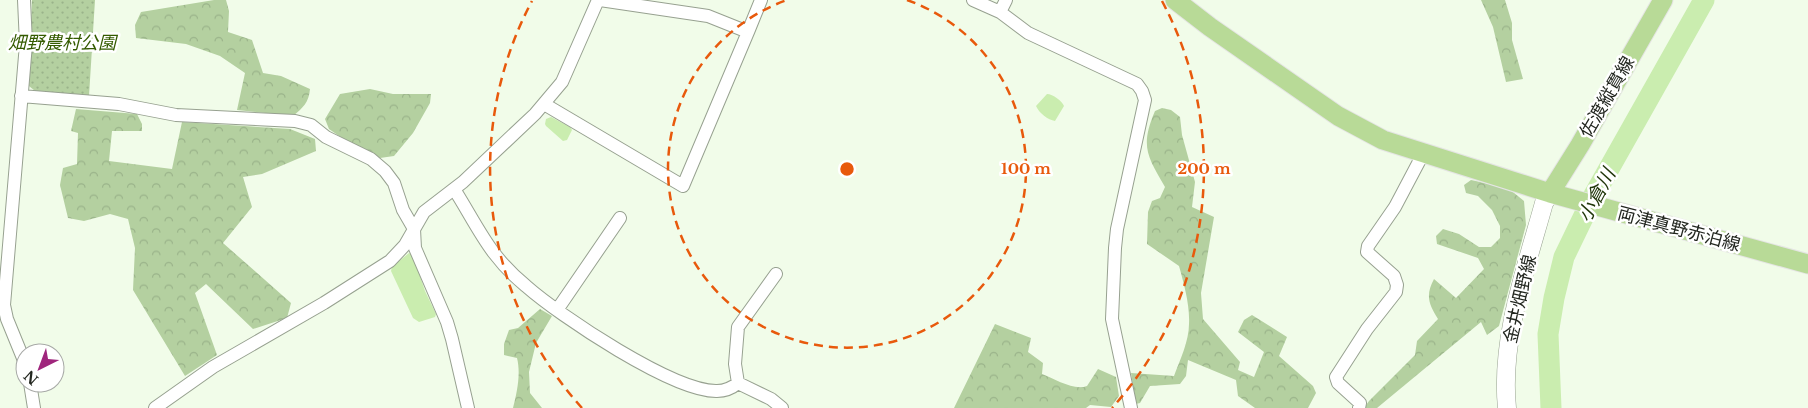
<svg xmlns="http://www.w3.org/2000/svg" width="1808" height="408" font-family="'Libre Baskerville','Noto Sans JP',serif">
<defs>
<pattern id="green-dots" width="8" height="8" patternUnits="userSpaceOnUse" patternTransform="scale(1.25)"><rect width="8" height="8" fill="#b4d0a0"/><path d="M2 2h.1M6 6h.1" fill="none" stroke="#9ab38a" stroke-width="1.8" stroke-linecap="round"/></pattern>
<pattern id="forest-crowns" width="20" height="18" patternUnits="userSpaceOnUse" patternTransform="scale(1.25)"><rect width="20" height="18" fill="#b4d0a0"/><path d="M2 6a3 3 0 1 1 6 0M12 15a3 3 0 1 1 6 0" fill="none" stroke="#9ab38a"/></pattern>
</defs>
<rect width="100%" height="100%" fill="#f1fce9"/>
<path fill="url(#green-dots)" d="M 32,0 L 95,0 L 89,96 L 35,91 L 29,86 Z"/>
<path fill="url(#forest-crowns)" d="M 214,0 L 226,0 L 229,11 L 228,32 L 252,40 L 263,73 L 281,76 L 310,89 C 309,102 303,108 293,116 L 237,110 L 245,73 L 220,56 L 186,44 L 136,38 L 135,25 L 141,12 Z
M 1481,0 L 1505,0 L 1512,23 L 1512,40 L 1523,79 L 1506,82 L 1493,27 Z
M 370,89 L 393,94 L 431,94 L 430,103 L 413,133 L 394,156 L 380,158 L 342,138 L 329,129 L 325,119 L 340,94 Z
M 1162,108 L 1171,110 L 1180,117 L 1182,135 L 1195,182 L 1192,207 L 1214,217 L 1201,293 L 1203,319 L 1240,362 L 1238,370 L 1254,377 L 1264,352 L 1238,332 L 1244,320 L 1252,315 L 1287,337 L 1279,356 L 1313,386 L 1316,393 L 1308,408 L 1255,408 L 1238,396 L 1236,380 L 1188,360 L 1186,376 L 1180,384 L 1150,386 L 1140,403 L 1136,404 L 1131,373 L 1174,376 C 1180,360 1189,341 1189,324 C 1190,305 1184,284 1179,266 L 1147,244 L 1148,212 L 1152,201 L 1160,198 L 1165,187 C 1147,156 1140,146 1155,111 Z
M 76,109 L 137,114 L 142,124 L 142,131 L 112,131 L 109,161 L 172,169 L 182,122 L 290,129 L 315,139 L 316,151 L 262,174 L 243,177 L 252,207 L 223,243 L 291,303 L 287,318 L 253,329 L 206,284 L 195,293 L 217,355 L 185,376 L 133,290 L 135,248 L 128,219 L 110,214 L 84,221 L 68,218 L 60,185 L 63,168 L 77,164 L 78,133 L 71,131 Z
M 1471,180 L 1508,188 L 1524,201 L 1526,225 L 1499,326 L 1487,335 L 1481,322 L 1377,408 L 1364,408 L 1369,401 L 1415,355 L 1417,341 L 1438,319 C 1429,304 1425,296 1434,279 L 1456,298 L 1484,269 L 1478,258 L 1437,244 L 1436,236 L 1443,229 L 1459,234 L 1479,247 L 1491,247 L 1500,238 L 1500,226 L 1492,210 L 1478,196 L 1466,193 L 1464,185 Z
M 540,309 L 552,316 L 536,343 L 529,372 L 530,393 L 542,408 L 513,408 C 517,392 521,374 517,358 L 504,355 L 504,344 L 509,330 L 518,328 Z
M 995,324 L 1031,338 L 1028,352 L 1043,363 L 1042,374 C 1055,379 1074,391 1087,386 L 1098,369 L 1116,377 L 1119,396 L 1111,407 L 1090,405 L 1086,408 L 954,408 Z"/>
<path fill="#caedaf" d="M 1047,94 C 1053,94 1062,101 1064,106 L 1055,121 C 1048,120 1039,113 1036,106 Z
M 551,117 L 570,127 L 572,130 L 567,140 L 563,141 L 546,126 L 545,124 L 546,119 Z
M 409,253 L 413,255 L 425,291 L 436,314 L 435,317 L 419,322 L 413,318 L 391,271 L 392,267 Z"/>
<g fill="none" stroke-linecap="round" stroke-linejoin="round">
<path stroke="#caedaf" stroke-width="21" d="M 1551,408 L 1548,334 L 1554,298 L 1564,257 L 1593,197 L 1704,0"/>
<g stroke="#97a190" stroke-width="14">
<path id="street" d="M 24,0 L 26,44 L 4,305 L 7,319 L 25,363
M 973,0 L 1000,12 L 1028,33 L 1137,84 L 1142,91 L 1145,100 L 1117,229 L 1115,248 L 1112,319 L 1131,408
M 1000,12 L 1006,0
M 748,32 L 761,0
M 21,96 L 119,104 L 176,115 L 295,121 L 311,125 L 326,137 L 371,159 L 385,171 L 394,183 L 403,210 L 414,229 L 415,248 L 447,322 L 452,339 L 468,408
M 544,104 L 683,186 L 748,32 L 708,16 L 600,0
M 454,189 C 467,209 480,235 494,253 C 503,265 515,277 526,286 C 560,316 674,392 717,391 C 726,391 732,388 738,383 L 771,399 L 782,408
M 557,310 L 620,218
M 30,383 L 34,408
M 738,383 L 735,364 L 738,327 L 776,274
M 155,408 L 213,367 L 324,303 L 390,261 L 405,245 L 424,212 L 463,182 L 535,114 L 562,82 L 598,0
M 1359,408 L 1360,403 L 1338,383 L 1336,377 L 1367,329 L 1396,292 L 1397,285 L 1394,276 L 1367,252 L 1368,246 L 1395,207 L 1423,154"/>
</g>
<g stroke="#97a190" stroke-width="19">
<path id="secondary" d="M 1507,408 C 1500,340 1526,268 1544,203 L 1550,193"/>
</g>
<g stroke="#e5e5e4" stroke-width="21">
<path id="primary" d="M 1175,0 L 1210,27 L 1338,116 L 1383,140 L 1550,193 L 1808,264
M 1550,193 L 1580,145 L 1663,0"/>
</g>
<use href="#street" stroke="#fff" stroke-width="12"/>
<use href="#secondary" stroke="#fff" stroke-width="18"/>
<use href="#primary" stroke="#b8da97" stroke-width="19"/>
</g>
<g fill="none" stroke="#e8590c" stroke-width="2.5" stroke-dasharray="9 6">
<path d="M907 0A179 179 0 1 1 787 0"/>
<path d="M582 408A357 357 0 0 1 532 1M1162 1A357 357 0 0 1 1112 408"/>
</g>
<g text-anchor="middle" stroke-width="5" stroke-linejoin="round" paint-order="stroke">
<g font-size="18" font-style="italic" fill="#345b00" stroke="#fff">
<text x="62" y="49">畑野農村公園</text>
</g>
<g font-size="18" fill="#232720" stroke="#fff">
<text transform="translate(1607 97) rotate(-60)" y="6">佐渡縦貫線</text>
<text transform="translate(1679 229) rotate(15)" y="6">両津真野赤泊線</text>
<text transform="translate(1520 299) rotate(-77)" y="6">金井畑野線</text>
</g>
<g font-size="19" font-style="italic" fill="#22370c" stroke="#fff">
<text transform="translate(1596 195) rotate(-62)" y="7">小倉川</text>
</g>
</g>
<circle cx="847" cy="169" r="8" fill="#e8590c" stroke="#fff" stroke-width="2.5"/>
<g font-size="15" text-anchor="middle" font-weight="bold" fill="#e8590c" stroke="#fff" stroke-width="5" stroke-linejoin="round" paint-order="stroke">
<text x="1026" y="174">100 m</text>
<text x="1204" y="174">200 m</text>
</g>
<g transform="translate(40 368) rotate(222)"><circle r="24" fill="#ffffff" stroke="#a7a9a6"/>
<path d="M0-4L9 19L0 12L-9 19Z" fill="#9f257c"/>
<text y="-8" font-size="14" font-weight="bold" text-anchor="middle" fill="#232720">N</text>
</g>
</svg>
